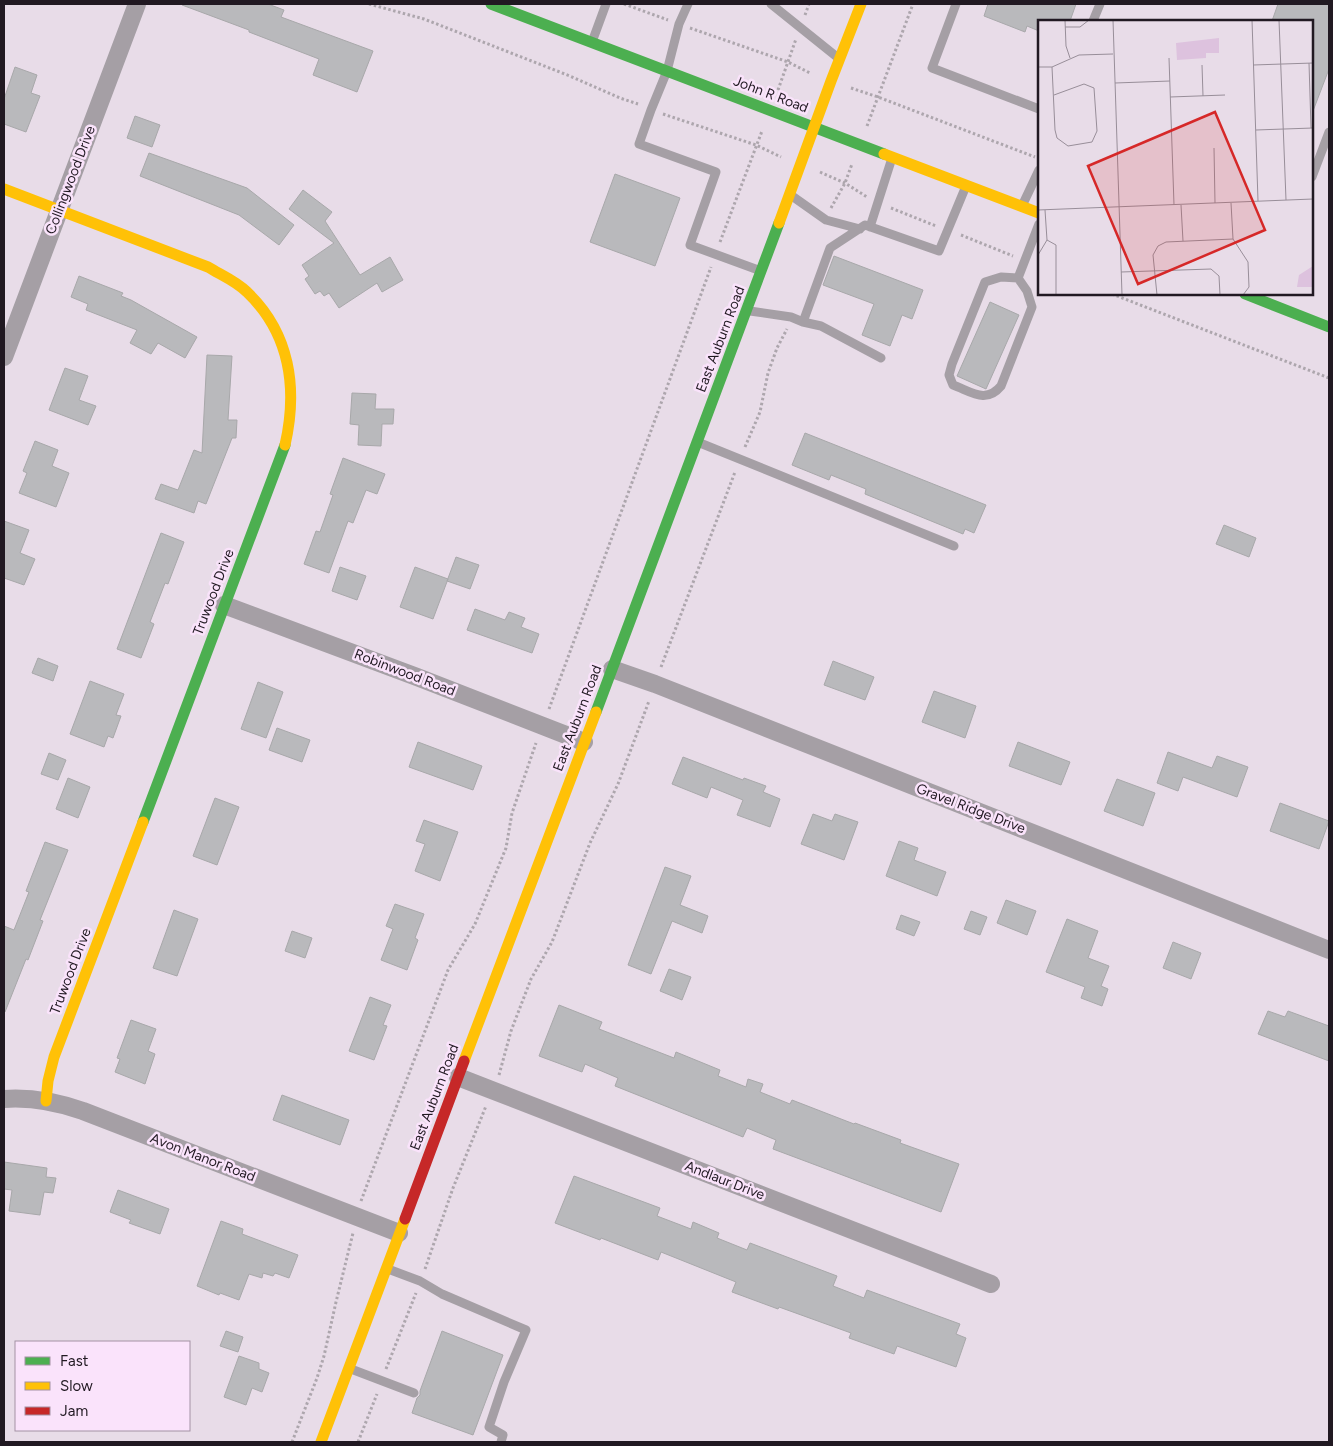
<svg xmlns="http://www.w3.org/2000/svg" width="1333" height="1446" font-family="Figtree,sans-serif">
<rect width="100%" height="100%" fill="#e8dce8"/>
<path fill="#b9b9bc" stroke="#a8a8aa" d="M 183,4 L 268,4 L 284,10 L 281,17 L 373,51 L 357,92 L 313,75 L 319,59 L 249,32 L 249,30 L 182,5 Z
M 988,4 L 1076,4 L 1070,21 L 1039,21 L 1039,31 L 1027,26 L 1025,32 L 984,16 Z
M 1278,4 L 1329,4 L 1329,69 L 1313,111 L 1312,111 L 1312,21 L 1272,21 Z
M 15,67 L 37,75 L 31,93 L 40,96 L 26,132 L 4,124 L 4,99 Z
M 135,116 L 160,125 L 152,147 L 127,138 Z
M 149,153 L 247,188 L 294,225 L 279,245 L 239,215 L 140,176 Z
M 615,174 L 680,198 L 655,266 L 590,242 Z
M 303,190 L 332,212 L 325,221 L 360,275 L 390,257 L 403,280 L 382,292 L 377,283 L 339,308 L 329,293 L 324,296 L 320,291 L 315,294 L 305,279 L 309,276 L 302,265 L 334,243 L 289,209 Z
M 834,256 L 923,290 L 912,319 L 902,315 L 890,346 L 862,335 L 874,304 L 823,285 Z
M 79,276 L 123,293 L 121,296 L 131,300 L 197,337 L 185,358 L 158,343 L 151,354 L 130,343 L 137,330 L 86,310 L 88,304 L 71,297 Z
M 990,302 L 1019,315 L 986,389 L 957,376 Z
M 207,355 L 232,356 L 228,420 L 237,420 L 236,438 L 232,438 L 206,504 L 198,501 L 194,513 L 155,499 L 161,484 L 178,490 L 194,450 L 202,453 Z
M 65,368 L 88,376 L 79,400 L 96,406 L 88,425 L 49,410 Z
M 352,393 L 376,394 L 375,409 L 394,409 L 393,424 L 382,424 L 381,446 L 358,445 L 359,425 L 350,424 Z
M 805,433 L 986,505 L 974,533 L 965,529 L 963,534 L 865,494 L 866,489 L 831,475 L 829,480 L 792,465 Z
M 35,441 L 58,450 L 52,466 L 69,473 L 56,507 L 19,493 L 27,473 L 23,471 Z
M 343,458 L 385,474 L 377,494 L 366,490 L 353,523 L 348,521 L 329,573 L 304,564 L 316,531 L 320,532 L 333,495 L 330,494 Z
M 4,521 L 29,530 L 20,553 L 35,559 L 24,585 L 4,578 Z
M 1224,525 L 1256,538 L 1249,557 L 1216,544 Z
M 161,533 L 184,542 L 168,584 L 165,583 L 150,622 L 154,624 L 141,658 L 117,649 Z
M 456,557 L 479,565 L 470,589 L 447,581 Z
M 340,567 L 366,576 L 357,600 L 332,591 Z
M 415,567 L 448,579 L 433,619 L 400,607 Z
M 475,609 L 505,620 L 509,612 L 525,618 L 521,627 L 539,634 L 532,653 L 467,630 Z
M 38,658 L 58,666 L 53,681 L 32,673 Z
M 833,661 L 874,677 L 865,700 L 824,685 Z
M 90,681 L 124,694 L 116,715 L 121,716 L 113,738 L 108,736 L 104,747 L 70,734 Z
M 258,682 L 283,692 L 266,738 L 241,729 Z
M 934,691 L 976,706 L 965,738 L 922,722 Z
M 277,728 L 310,740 L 302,762 L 269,750 Z
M 418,742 L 482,766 L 473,790 L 409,767 Z
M 1018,742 L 1070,762 L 1061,785 L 1009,766 Z
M 1168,752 L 1212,768 L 1217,756 L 1248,767 L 1237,797 L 1183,777 L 1178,791 L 1157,783 Z
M 49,753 L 66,760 L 58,780 L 41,774 Z
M 683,757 L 743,780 L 744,778 L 766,786 L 763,792 L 780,799 L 770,827 L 737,815 L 743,800 L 711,787 L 707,798 L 672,784 Z
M 68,778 L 90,787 L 78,818 L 56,809 Z
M 1117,779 L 1155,793 L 1143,826 L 1104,811 Z
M 215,798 L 239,807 L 217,865 L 193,856 Z
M 1280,803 L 1329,821 L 1319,849 L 1270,831 Z
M 813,814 L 832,821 L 835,814 L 858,822 L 844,860 L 801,844 Z
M 424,820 L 458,832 L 440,881 L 415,871 L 425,844 L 416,841 Z
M 899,841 L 918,848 L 914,860 L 946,872 L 937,896 L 886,876 Z
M 45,842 L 68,850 L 40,920 L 43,921 L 28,960 L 26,959 L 5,1012 L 4,1012 L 4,926 L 14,930 L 29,892 L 26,891 Z
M 665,867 L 691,876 L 680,905 L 708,916 L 702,933 L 672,921 L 651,974 L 628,965 Z
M 1006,900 L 1036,911 L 1027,935 L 997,923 Z
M 395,904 L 424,914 L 415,938 L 418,940 L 407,970 L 381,960 L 393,929 L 386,926 Z
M 174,910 L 198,919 L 177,976 L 153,968 Z
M 971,911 L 987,917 L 980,935 L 964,929 Z
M 901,915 L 920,922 L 914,936 L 896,929 Z
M 1067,919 L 1098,931 L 1088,958 L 1109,966 L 1101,986 L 1108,989 L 1102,1006 L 1081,998 L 1085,987 L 1046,972 Z
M 292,931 L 312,938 L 305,958 L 285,951 Z
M 1173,942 L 1201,953 L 1191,979 L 1163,968 Z
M 669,969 L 691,977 L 682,1000 L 660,991 Z
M 370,997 L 391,1005 L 383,1025 L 387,1026 L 374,1060 L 349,1051 Z
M 559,1005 L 602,1022 L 599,1029 L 674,1058 L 676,1052 L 720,1070 L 718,1076 L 746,1087 L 748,1079 L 763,1084 L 760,1092 L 790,1104 L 792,1100 L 854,1124 L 855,1123 L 901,1140 L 900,1143 L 959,1164 L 941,1212 L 773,1149 L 776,1140 L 747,1128 L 743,1137 L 615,1086 L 618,1078 L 585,1064 L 582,1072 L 539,1056 Z
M 1268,1011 L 1285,1017 L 1288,1011 L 1329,1026 L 1329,1061 L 1258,1034 Z
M 131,1020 L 156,1029 L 148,1051 L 155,1054 L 145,1084 L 115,1072 L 120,1059 L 117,1058 Z
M 282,1095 L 349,1120 L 340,1145 L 273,1120 Z
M 4,1162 L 47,1168 L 46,1177 L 56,1178 L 53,1193 L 44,1192 L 40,1215 L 9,1211 L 12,1190 L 4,1189 Z
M 574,1176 L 660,1208 L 657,1216 L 691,1229 L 693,1222 L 719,1233 L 717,1238 L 747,1250 L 750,1243 L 837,1276 L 833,1286 L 864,1298 L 867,1290 L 960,1324 L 956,1334 L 966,1338 L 956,1367 L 897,1346 L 894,1354 L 849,1338 L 851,1333 L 779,1307 L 778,1309 L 732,1292 L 736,1282 L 661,1252 L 658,1260 L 601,1238 L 600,1240 L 555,1223 Z
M 118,1190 L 169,1209 L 160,1234 L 129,1223 L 131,1220 L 110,1212 Z
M 221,1221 L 243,1229 L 242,1234 L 298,1255 L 289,1278 L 275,1273 L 273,1276 L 263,1273 L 262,1278 L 249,1274 L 239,1300 L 220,1293 L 219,1295 L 197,1286 Z
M 226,1331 L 243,1337 L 238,1352 L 220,1346 Z
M 442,1331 L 503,1355 L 473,1435 L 412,1413 L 417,1398 L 420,1395 L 420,1391 Z
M 239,1356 L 259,1363 L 259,1369 L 269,1373 L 262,1392 L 252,1388 L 246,1405 L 224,1397 Z"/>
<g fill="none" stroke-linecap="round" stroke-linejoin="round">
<path stroke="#ada6ad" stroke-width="3" stroke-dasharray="2.5 2.5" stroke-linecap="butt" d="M 369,4 L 424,19 L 570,76 L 620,98 L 638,104
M 624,4 L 668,20
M 805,15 L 809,4
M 690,28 L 788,62 L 810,73
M 851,88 L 878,97 L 1035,157
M 778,90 L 796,39
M 663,114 L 756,145 L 781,157
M 867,126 L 913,4
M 820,172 L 845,183 L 867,197
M 831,208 L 845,183 L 852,164
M 891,208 L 936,226
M 961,235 L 1013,256
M 720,242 L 762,131
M 1112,294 L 1329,378
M 745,447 L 760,412 L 768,373 L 777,348 L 787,329
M 661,667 L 735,472
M 549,709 L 711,267
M 499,1075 L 511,1031 L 531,979 L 552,942 L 590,843 L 618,784 L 649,701
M 361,1201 L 448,970 L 475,924 L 506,848 L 512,813 L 536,743
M 425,1269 L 453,1188 L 486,1106
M 386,1369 L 416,1293
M 292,1442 L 317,1378 L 324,1356 L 336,1302 L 353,1233
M 358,1442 L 377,1394"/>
<path stroke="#a59fa5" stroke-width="9" d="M 688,4 L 679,24 L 667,71 L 651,110 L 639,144 L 716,172 L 690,245 L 761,271
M 771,4 L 837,57
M 956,4 L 932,68 L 1039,109
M 1093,21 L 1100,4
M 592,42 L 606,4
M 1312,177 L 1329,132
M 792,196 L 826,220 L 860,229
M 1022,206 L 1039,170
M 870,227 L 892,158
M 1001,277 L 1018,278 L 1027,291 L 1032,307 L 1001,386 C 986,404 972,392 953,385 L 949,375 L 952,364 L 985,282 Z
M 1018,278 L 1039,224
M 750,311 L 791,317 L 803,322 L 821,326 L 881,358
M 803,322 L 830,248 L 865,225 L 939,251 L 966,186
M 700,443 L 954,546
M 388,1269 L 420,1281 L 442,1294 L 526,1330 L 504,1382 L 489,1427 L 503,1435 L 501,1442
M 351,1369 L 414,1393"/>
<path stroke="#a59fa5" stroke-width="18" d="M 4,357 L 137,4
M 224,605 L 417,677 L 584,742
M 612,669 L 655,684 L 1329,950
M 458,1077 L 991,1284
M 4,1099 C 31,1097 57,1102 83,1111 L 399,1233"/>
<path stroke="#4caf50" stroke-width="11" d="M 491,4 L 884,154
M 1245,294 L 1329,327
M 596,712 L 779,223
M 143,822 L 285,445"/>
<path stroke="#ffc107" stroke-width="11" d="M 884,154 L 1039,213
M 4,189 L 208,267 C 221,275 236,281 247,292 C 290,333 298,388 285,445
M 779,223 L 831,81 L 861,4
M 464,1061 L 596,712
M 46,1101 L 48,1081 L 54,1057 L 143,822
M 321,1442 L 405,1219"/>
<path stroke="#c62828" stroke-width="11" d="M 405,1219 L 464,1061"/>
</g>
<g text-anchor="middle" stroke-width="5" stroke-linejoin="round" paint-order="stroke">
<g font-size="14" fill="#211922" stroke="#fae3fb">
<text transform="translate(771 94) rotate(21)" y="5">John R Road</text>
<text transform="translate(70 180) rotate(-69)" y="5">Collingwood Drive</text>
<text transform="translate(720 339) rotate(-69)" y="5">East Auburn Road</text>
<text transform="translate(213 592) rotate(-69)" y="5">Truwood Drive</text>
<text transform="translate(405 672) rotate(21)" y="5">Robinwood Road</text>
<text transform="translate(577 718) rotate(-69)" y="5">East Auburn Road</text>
<text transform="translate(971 808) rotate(21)" y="5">Gravel Ridge Drive</text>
<text transform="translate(70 971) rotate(-69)" y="5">Truwood Drive</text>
<text transform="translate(434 1097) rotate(-69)" y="5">East Auburn Road</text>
<text transform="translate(203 1157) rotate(21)" y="5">Avon Manor Road</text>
<text transform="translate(725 1180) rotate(21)" y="5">Andlaur Drive</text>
</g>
</g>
<g transform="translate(1038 20)">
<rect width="275" height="275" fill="#e8dce8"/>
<path d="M 181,18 L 181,33 L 168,33 L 168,38 L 139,40 L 138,23 ZM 275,246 L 275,267 L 259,267 L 261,255 Z" fill="#ddc2de"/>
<path fill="none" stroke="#988e99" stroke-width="1" d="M 27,0 L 28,26 L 32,38M 75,0 L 84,275M 214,0 L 220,181M 241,0 L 248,180M 27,7 L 42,7 L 51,0M 131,38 L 136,185M 271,43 L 273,108M 164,45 L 165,76M 215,45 L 275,43M 0,47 L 14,47 L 41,35 L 75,34M 14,47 L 17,110 L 19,118 L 30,126 L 54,122 L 59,111 L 56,68 L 46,64 L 16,75M 77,63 L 132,61M 132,77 L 187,75M 218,110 L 275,108M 176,128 L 177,183M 193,183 L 195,219 L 210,242 L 211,267 L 205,275M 143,185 L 145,221M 0,190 L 275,179M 9,220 L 18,225 L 18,275M 0,235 L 9,220 L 7,190M 83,252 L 173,249 L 181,256 L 182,275M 119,275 L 115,235 L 120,226 L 128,222 L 195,219"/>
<path fill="#d62828" fill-opacity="0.15" stroke="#d62828" stroke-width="2.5" d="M 177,92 L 227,210 L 100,264 L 50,146 Z"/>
<rect width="275" height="275" fill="none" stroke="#211922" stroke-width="2.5"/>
</g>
<rect width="1333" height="1446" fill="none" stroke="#211922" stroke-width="10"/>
<rect x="15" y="1341" width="175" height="90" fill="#fae3fb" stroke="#a392a4"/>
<rect x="25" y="1357" width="25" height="8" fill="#4caf50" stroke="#a392a4"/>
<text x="60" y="1366" font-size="15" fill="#211922">Fast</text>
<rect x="25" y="1382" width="25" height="8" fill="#ffc107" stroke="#a392a4"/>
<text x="60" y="1391" font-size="15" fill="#211922">Slow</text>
<rect x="25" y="1407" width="25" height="8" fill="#c62828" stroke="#a392a4"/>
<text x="60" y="1416" font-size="15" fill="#211922">Jam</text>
</svg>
